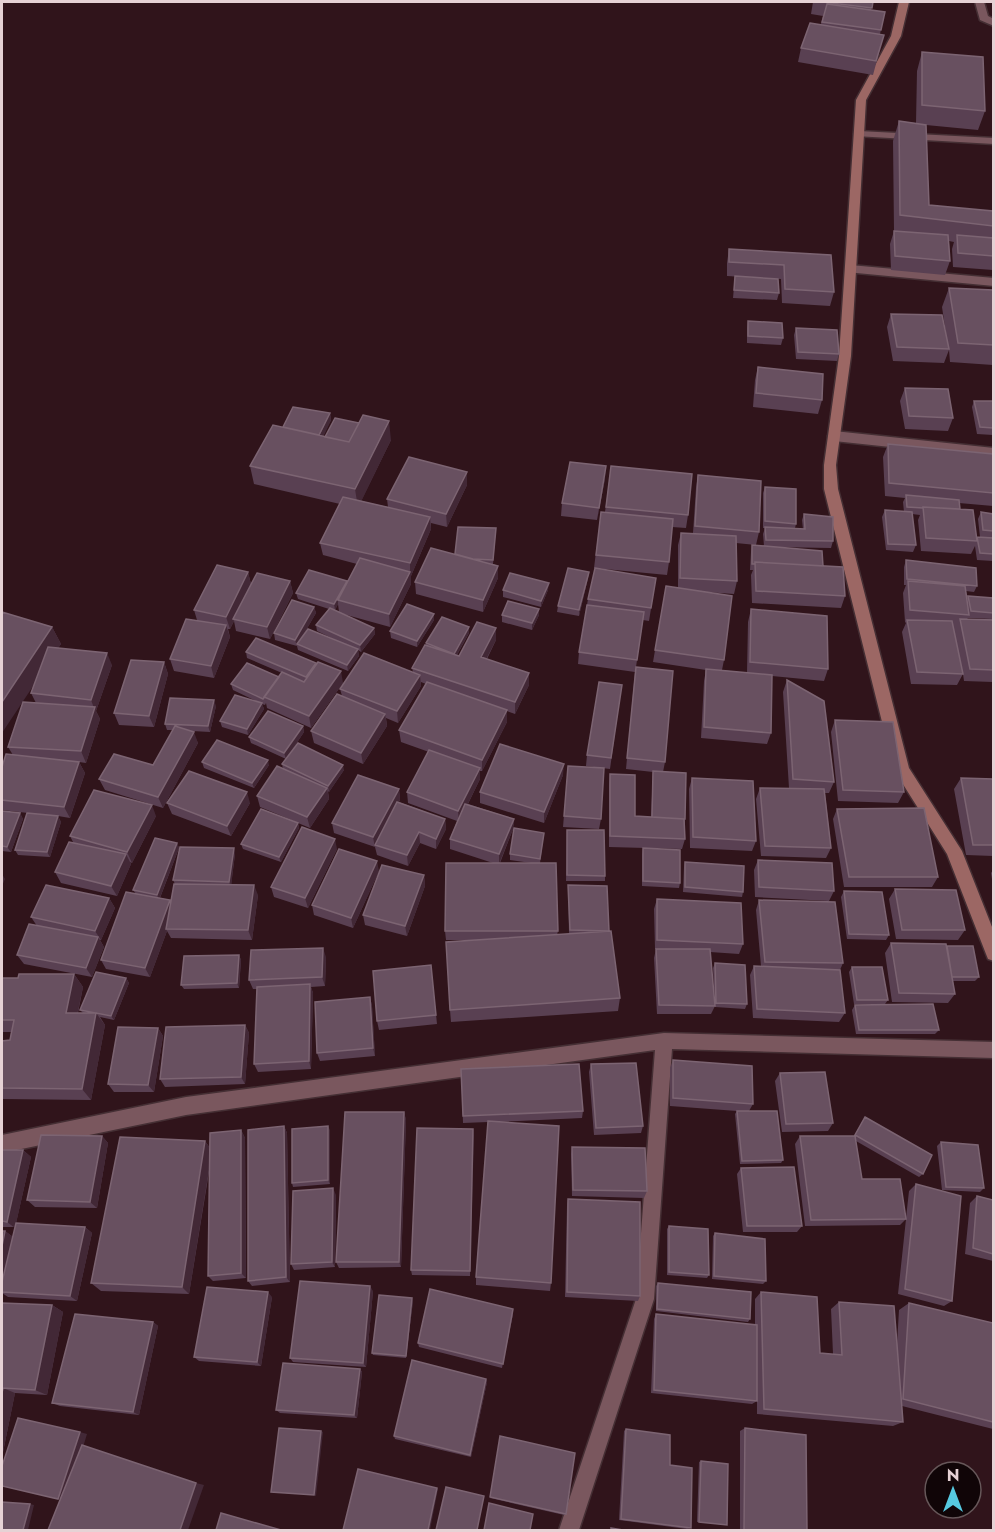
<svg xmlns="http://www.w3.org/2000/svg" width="995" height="1532" font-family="Jost,sans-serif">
<rect width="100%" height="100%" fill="#30141b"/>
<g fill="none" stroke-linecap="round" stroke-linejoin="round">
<g stroke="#452f34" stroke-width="3">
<path id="lane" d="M 975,2 L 984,2 L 988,16 L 994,19 L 994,26 L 980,20 Z"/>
</g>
<g stroke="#452f34" stroke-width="3">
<path id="street" d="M 859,131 L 994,138 L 994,144 L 855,136 L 854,134 Z
M 850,265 L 994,278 L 994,286 L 846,272 L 846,266 Z
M 834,431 L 994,448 L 994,458 L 834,441 L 828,436 Z
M 664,1033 L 994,1042 L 994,1058 L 672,1049 L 654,1299 L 579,1530 L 559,1530 L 636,1299 L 655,1050 L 186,1115 L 2,1153 L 2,1135 L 186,1097 Z"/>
</g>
<g stroke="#452f34" stroke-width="3">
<path id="secondary" d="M 899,2 L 909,2 L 901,36 L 866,100 L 851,356 L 836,465 L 838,489 L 909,768 L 962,851 L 994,932 L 994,961 L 988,959 L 986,954 L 947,854 L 894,770 L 824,489 L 824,465 L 839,356 L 856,100 L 891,36 Z"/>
</g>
<use href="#lane" fill="#7a575e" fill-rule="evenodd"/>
<use href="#street" fill="#7a575e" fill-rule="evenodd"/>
<use href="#secondary" fill="#9c6764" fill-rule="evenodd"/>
</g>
<path fill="#594052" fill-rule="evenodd" d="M 813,2 L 873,2 L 871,10 L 885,12 L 880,34 L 880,49 L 873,75 L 798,62 L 801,48 L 821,24 L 823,16 L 811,14 Z
M 922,52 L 985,111 L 978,130 L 926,125 L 929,205 L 993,226 L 993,270 L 953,267 L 952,249 L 954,242 L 949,241 L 950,261 L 945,275 L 891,270 L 890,244 L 894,231 L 893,141 L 899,121 L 916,123 L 917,71 Z
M 729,249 L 831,255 L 834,292 L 830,306 L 782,303 L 781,279 L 727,276 L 727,263 Z
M 735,276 L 779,293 L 777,300 L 733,298 Z
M 949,288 L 993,290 L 993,365 L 950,362 L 949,350 L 944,363 L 893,361 L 887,327 L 891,314 L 946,334 L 942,307 Z
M 748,321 L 783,338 L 781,345 L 747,343 L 747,328 Z
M 796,328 L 839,354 L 837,361 L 796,359 L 794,335 Z
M 758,367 L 822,400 L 818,414 L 753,407 L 755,380 Z
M 905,388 L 953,418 L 948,431 L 905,429 L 900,401 Z
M 974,401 L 993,401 L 993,435 L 977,434 L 972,407 Z
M 330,413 L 331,420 L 323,436 L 391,440 L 361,501 L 388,507 L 387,499 L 467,472 L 467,485 L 447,527 L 431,523 L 431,529 L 411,576 L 411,584 L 390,627 L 343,614 L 374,628 L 375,634 L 361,652 L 358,650 L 359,656 L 348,671 L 298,650 L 297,646 L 275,640 L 274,633 L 314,607 L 316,613 L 302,637 L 342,643 L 317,631 L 316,625 L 329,609 L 298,599 L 296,593 L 347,583 L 357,564 L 323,555 L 320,543 L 340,504 L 254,484 L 250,466 ZM 338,604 L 339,612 L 335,610 Z
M 888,444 L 993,454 L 993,506 L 959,503 L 960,509 L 976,539 L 977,537 L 980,537 L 978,519 L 981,512 L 993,514 L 993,561 L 977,560 L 975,546 L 971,554 L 921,551 L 918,520 L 920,515 L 912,514 L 916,545 L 913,552 L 886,550 L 882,517 L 885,510 L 904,512 L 903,502 L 905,498 L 885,496 L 883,457 Z
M 611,466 L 688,515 L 686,528 L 672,527 L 669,562 L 667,575 L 594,568 L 601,512 L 605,512 Z
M 698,475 L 759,532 L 756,545 L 736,543 L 737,581 L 734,594 L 705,592 L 724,660 L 722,670 L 747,673 L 748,622 L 751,609 L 828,669 L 824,681 L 772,676 L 771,733 L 767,744 L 701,738 L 704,681 L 706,670 L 653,662 L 666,586 L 678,588 L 678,545 L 681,533 L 693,533 L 696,488 Z
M 605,479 L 597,520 L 561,516 L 562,503 Z
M 765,487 L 796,524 L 795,528 L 803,529 L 802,520 L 804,514 L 833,541 L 831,548 L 770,547 L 823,566 L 845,596 L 841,608 L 752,603 L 751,575 L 753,570 L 750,570 L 751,552 L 752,545 L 764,546 L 763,534 L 765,528 L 763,528 L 763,493 Z
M 496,528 L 493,564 L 498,566 L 498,578 L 483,612 L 416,594 L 415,582 Z
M 906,560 L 977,586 L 974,592 L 966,591 L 967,599 L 968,596 L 993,598 L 993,682 L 964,681 L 963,674 L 957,685 L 911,684 L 902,632 L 906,623 L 905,622 L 903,593 L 906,585 L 904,585 L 904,567 ZM 968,618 L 993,619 L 967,619 Z
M 248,572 L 251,584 L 290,581 L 293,593 L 270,639 L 236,631 L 234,621 L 230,629 L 228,629 L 230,637 L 214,678 L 174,671 L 170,659 L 197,620 L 194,610 Z
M 589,572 L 588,578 L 579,616 L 557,612 L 558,606 Z
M 656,578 L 649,621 L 643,620 L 636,667 L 665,762 L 663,772 L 685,819 L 685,839 L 682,849 L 609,847 L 609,785 L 610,774 L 635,816 L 651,817 L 653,772 L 626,769 L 635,672 L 578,664 L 579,652 L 588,599 Z
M 503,590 L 548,590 L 541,607 L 503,597 Z
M 539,609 L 539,615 L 532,630 L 502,622 L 502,615 Z
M 434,614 L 434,620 L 417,647 L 391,638 L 390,631 Z
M 52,627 L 61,644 L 58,648 L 112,665 L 96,711 L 100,719 L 86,763 L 79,762 L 85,773 L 70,818 L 58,816 L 61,822 L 50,857 L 18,855 L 15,850 L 54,816 L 2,810 L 2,758 L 3,761 L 13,755 L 8,747 L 36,703 L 31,693 Z
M 469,627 L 469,633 L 457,655 L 459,656 L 496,628 L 496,640 L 487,659 L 529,673 L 529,685 L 515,714 L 507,711 L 507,722 L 482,771 L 480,771 L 480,779 L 468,804 L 514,819 L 513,829 L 500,863 L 531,863 L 510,860 L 510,854 L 544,833 L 540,863 L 558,931 L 557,935 L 569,934 L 568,885 L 609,931 L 620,998 L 618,1011 L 451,1022 L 450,1010 L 475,940 L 446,940 L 445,931 L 493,863 L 450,849 L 450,839 L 457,821 L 408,803 L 407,792 L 429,752 L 401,742 L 399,730 L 426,684 L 421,682 L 421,686 L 398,723 L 386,718 L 387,726 L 363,764 L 314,743 L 311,731 L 342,696 L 340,689 L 413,672 L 412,668 L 426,645 L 426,643 Z
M 246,652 L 316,663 L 316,664 L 343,683 L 311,728 L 267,708 L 266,703 L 265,705 L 262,704 L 264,709 L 248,735 L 222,727 L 220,721 L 258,702 L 233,690 L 231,684 L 279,677 L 282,673 L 247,658 Z
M 164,662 L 168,674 L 154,727 L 119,725 L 114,713 Z
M 787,680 L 834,782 L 829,793 L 825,793 L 831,848 L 826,858 L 761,856 L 756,799 L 760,788 L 789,788 L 783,692 Z
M 620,697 L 610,769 L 586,766 L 587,755 Z
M 216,706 L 210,732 L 192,731 L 198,743 L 163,808 L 105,790 L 99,779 L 153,765 L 173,730 L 167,730 L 165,724 Z
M 835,720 L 904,792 L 898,803 L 838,801 L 831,732 Z
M 303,726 L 304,732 L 286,759 L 251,743 L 249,737 Z
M 202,762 L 269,765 L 254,788 L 204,768 Z
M 282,764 L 344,770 L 329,792 L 328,791 L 329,799 L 310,828 L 298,823 L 299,828 L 281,862 L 243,849 L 241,844 L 294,821 L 260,807 L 257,796 L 283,769 Z
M 568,766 L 601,819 L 599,829 L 563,827 Z
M 563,775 L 544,823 L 480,803 L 480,792 Z
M 692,778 L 756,841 L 752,851 L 690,848 L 689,789 Z
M 961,778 L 993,779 L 993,856 L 966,855 L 954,789 Z
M 399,789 L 400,800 L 399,802 L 445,819 L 446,829 L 436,849 L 420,843 L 408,866 L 377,855 L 375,847 L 334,833 L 332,823 Z
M 167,803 L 250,803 L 231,836 L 172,814 Z
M 837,809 L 938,877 L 932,887 L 844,887 L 833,819 Z
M 2,811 L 20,813 L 23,819 L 11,852 L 2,851 Z
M 156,816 L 132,863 L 130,862 L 131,864 L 117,896 L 61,883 L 55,872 L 73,842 L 70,836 Z
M 567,830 L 605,876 L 605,881 L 566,881 Z
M 177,843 L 179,848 L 160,898 L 170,900 L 171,902 L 175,884 L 173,880 L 235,854 L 231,885 L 258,895 L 252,940 L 171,938 L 167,931 L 150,977 L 106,969 L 101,960 L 136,894 L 133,890 Z
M 643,848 L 680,883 L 679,888 L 642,886 L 642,854 Z
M 337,849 L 308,908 L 274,897 L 271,887 Z
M 758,860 L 834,891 L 829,901 L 755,897 L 754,870 Z
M 685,862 L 743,892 L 742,897 L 683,892 L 684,867 Z
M 993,870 L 993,885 L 991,873 Z
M 379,871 L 353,928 L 314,915 L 312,905 Z
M 424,875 L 425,886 L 407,936 L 365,925 L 363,915 Z
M 895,889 L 965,930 L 958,940 L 896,939 L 889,899 Z
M 844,891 L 889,935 L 886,940 L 847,939 L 841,897 Z
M 109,898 L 115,908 L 101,940 L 100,940 L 104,947 L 92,977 L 24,964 L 17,955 L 37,926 L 31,917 Z
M 657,899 L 743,944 L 739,954 L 710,952 L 715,1006 L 711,1014 L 657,1014 L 654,958 L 656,949 L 655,949 L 654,909 Z
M 759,900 L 843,963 L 840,970 L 845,1013 L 839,1022 L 753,1018 L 750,975 L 754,966 L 761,966 L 756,910 Z
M 891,943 L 946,947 L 979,977 L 975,981 L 953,981 L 955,994 L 948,1003 L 892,1002 L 885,953 Z
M 239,955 L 241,960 L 239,988 L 184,989 L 181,985 Z
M 326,957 L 325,986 L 311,987 L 313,993 L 311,1069 L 258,1072 L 254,1064 L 257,989 L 253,989 L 249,980 Z
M 715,963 L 747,1004 L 745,1009 L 715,1007 L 713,968 Z
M 431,965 L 437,1024 L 379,1030 L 377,1021 Z
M 852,967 L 888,1000 L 885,1004 L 854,1004 L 849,972 Z
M 74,974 L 83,987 L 78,1013 L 83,1013 L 80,1010 L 126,978 L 129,983 L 114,1020 L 100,1017 L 105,1025 L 91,1100 L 2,1099 L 2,1041 L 10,1040 L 11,1032 L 2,1032 L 2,978 L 18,978 Z
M 370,997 L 372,1006 L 375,1056 L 320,1061 L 317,1053 Z
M 855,1005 L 939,1030 L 935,1034 L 856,1034 L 852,1010 Z
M 245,1025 L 249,1033 L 245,1084 L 165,1087 L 160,1079 Z
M 158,1028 L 163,1036 L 154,1092 L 114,1092 L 108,1084 Z
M 673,1060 L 753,1104 L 749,1111 L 783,1160 L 781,1163 L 740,1164 L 735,1114 L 737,1111 L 670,1106 L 670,1068 Z
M 591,1064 L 643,1126 L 641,1133 L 594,1135 L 589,1072 Z
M 461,1069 L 583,1111 L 582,1118 L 498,1122 L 551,1283 L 550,1291 L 476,1285 L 476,1277 L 488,1122 L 463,1123 Z
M 780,1073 L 833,1123 L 828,1131 L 782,1132 L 775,1081 Z
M 404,1112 L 406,1120 L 401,1267 L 339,1268 L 336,1262 Z
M 865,1117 L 923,1174 L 919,1177 L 856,1141 L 862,1179 L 906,1218 L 909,1191 L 916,1184 L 952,1301 L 944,1306 L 898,1294 L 906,1219 L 900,1225 L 805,1226 L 795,1144 L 800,1136 L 854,1136 Z
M 284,1126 L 287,1133 L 290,1282 L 252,1286 L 248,1281 Z
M 473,1129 L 470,1276 L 412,1275 L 411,1270 Z
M 241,1130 L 245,1138 L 246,1278 L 213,1281 L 208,1276 L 210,1166 L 189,1294 L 101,1291 L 91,1283 L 205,1141 L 210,1148 Z
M 330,1130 L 330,1184 L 293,1187 L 292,1183 Z
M 102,1136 L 108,1143 L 97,1208 L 35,1207 L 27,1200 Z
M 941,1142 L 984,1188 L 980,1192 L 942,1190 L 937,1146 Z
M 572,1147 L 647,1191 L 644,1198 L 572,1196 L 571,1154 Z
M 2,1150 L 23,1150 L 31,1157 L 16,1223 L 85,1227 L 92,1233 L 77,1301 L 8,1297 L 2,1293 L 2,1231 L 5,1231 L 13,1237 L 15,1227 L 2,1227 Z
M 741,1168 L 802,1226 L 797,1232 L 743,1232 L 737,1174 Z
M 993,1172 L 993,1261 L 965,1254 L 970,1203 L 977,1196 L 992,1200 Z
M 336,1195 L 335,1267 L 294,1270 L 291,1264 Z
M 568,1199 L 640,1296 L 638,1301 L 565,1297 L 567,1205 Z
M 669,1226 L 709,1275 L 707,1278 L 667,1275 L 667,1229 Z
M 715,1233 L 766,1281 L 763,1284 L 712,1279 L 713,1236 Z
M 658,1283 L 750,1319 L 748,1322 L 656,1311 L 656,1286 Z
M 373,1291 L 366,1367 L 293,1362 L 290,1358 Z
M 761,1292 L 820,1353 L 833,1354 L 831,1309 L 839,1302 L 897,1344 L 899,1310 L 909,1303 L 993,1323 L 993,1429 L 902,1406 L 903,1422 L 893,1426 L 757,1414 L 757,1400 L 757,1401 L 752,1404 L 651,1393 L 654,1319 L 656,1314 L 755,1325 L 755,1299 Z
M 272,1297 L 261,1366 L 199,1361 L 194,1357 Z
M 413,1301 L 406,1358 L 373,1355 L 372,1353 Z
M 2,1303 L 52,1305 L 63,1312 L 47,1395 L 15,1393 L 2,1457 Z
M 513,1314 L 502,1368 L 419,1347 L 418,1343 Z
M 153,1322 L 158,1326 L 139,1415 L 60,1406 L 52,1403 Z
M 360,1369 L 362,1372 L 357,1418 L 280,1413 L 276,1410 Z
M 486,1379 L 487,1382 L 471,1457 L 395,1439 L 394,1436 Z
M 745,1428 L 807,1530 L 740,1530 L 740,1431 Z
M 626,1429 L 670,1465 L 691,1528 L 687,1529 L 619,1520 L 624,1431 Z
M 701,1461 L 727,1525 L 697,1522 L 699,1462 Z
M 490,1497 L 566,1514 L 564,1515 L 490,1498 Z"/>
<path fill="#422836" d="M 330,413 L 331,420 L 319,446 L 318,439 Z
M 389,421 L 391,440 L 358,508 L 355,489 Z
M 606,466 L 605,479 L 597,520 Z
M 467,472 L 467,485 L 447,527 L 446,514 Z
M 430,517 L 431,529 L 411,576 L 411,584 L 390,627 L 389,614 L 410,572 L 410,563 Z
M 498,566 L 498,578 L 483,612 L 483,600 Z
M 248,572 L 251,585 L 233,619 L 234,621 L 230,629 L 226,617 Z
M 589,572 L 588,578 L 579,616 L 579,610 Z
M 290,581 L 293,593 L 270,639 L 267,627 Z
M 347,581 L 348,588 L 338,600 L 338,604 L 335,610 L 334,604 Z
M 549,583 L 548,590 L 541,607 L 541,601 Z
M 314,607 L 316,613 L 298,644 L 297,644 L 297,646 L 295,640 Z
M 539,609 L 539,615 L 532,630 L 532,623 Z
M 434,614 L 434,620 L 417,647 L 417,641 Z
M 226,625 L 230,637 L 214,678 L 211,666 Z
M 52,627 L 61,644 L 2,733 L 2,702 Z
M 469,627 L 469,633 L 454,660 L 454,654 Z
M 374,628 L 375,634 L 361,652 L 360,645 Z
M 496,628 L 496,640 L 481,669 L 481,657 Z
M 358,649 L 359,656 L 348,671 L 347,665 Z
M 107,653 L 112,665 L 96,711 L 100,719 L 86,763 L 81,751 L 94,708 L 91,700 Z
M 164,662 L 168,674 L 154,727 L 149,716 Z
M 341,671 L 343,683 L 311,728 L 309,716 Z
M 529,673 L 529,685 L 515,714 L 515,702 Z
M 420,675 L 421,686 L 398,723 L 397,711 Z
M 214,700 L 216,706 L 210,732 L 208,726 Z
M 262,703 L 264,709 L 248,735 L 247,729 Z
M 507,710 L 507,722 L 482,771 L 482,760 Z
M 385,714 L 387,726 L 363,764 L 361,753 Z
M 303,726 L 304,732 L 286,759 L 284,753 Z
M 194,732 L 198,743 L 163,808 L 158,797 Z
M 268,760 L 269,765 L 254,788 L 252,783 Z
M 79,762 L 85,773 L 70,818 L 64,807 Z
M 564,764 L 563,775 L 544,823 L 544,812 Z
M 343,765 L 344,770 L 329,792 L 328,786 Z
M 480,768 L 480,779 L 459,822 L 458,811 Z
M 327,788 L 329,799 L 310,828 L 307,817 Z
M 399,789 L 400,800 L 377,845 L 375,845 L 375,848 L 373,837 Z
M 247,792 L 250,803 L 231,836 L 227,826 Z
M 152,805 L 156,816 L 132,863 L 127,852 Z
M 20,813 L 23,819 L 11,852 L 7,847 Z
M 58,816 L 61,822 L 50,857 L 47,852 Z
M 445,819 L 446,829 L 436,849 L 436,839 Z
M 514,819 L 513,829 L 499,864 L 499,854 Z
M 298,823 L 299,828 L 281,862 L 279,857 Z
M 419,832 L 420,843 L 408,866 L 407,855 Z
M 335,839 L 337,849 L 308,908 L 305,898 Z
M 177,843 L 179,848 L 159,900 L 157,895 Z
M 234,848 L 235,854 L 231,887 L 229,882 Z
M 126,854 L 131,864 L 117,896 L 111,886 Z
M 377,861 L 379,871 L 353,928 L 351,918 Z
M 2,874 L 5,879 L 2,886 Z
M 424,875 L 425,886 L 407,936 L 405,926 Z
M 254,885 L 258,895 L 252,940 L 248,930 Z
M 109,898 L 115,908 L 101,940 L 95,931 Z
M 170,900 L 174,910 L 166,929 L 167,931 L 150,977 L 145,968 Z
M 98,937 L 104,947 L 92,977 L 86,968 Z
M 323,948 L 326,957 L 325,986 L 322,977 Z
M 239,955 L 241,960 L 239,988 L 237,983 Z
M 74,974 L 83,987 L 75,1025 L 66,1013 Z
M 126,978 L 129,983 L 114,1020 L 111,1016 Z
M 310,984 L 313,993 L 311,1069 L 309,1061 Z
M 370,997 L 372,1006 L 375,1056 L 373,1048 Z
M 96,1013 L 105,1025 L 91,1100 L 82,1089 Z
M 245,1025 L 249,1033 L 245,1084 L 241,1077 Z
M 158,1028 L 163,1036 L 154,1092 L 148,1085 Z
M 404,1112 L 406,1120 L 401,1267 L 399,1262 Z
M 284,1126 L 287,1133 L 290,1282 L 286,1277 Z
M 328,1126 L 330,1130 L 330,1184 L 328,1180 Z
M 473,1129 L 474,1136 L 470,1276 L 470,1271 Z
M 241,1130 L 245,1138 L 246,1278 L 241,1273 Z
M 102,1136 L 108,1143 L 97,1208 L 90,1202 Z
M 205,1141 L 212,1151 L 189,1294 L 182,1287 Z
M 23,1150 L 31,1157 L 15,1228 L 7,1222 Z
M 333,1188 L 336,1195 L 335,1267 L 332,1262 Z
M 85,1227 L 92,1233 L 77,1301 L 70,1296 Z
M 5,1231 L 13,1237 L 2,1286 L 2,1246 Z
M 370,1286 L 373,1291 L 366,1367 L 363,1363 Z
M 268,1292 L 272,1297 L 261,1366 L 257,1362 Z
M 412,1298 L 413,1301 L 406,1358 L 406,1356 Z
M 52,1305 L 63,1312 L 47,1395 L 35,1390 Z
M 513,1309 L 513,1314 L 502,1368 L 503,1364 Z
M 153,1322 L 158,1326 L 139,1415 L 133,1412 Z
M 360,1369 L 362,1372 L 357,1418 L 354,1415 Z
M 486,1379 L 487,1382 L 471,1457 L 470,1455 Z
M 3,1388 L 15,1393 L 2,1457 L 2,1393 Z
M 321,1431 L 323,1432 L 316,1496 L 314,1495 Z
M 80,1432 L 87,1434 L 67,1500 L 58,1499 Z
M 196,1483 L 204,1485 L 188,1530 L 180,1530 Z
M 437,1488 L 438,1489 L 430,1530 L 428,1530 Z
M 30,1504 L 34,1505 L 28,1530 L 23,1530 Z"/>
<path fill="#685060" stroke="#7c6472" stroke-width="1.5" d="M 823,2 L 873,2 L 872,8 Z
M 827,4 L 885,12 L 881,30 L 822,22 Z
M 810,23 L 884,35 L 876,61 L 801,48 Z
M 922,52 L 983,57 L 985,111 L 922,105 Z
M 899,121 L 926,125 L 929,205 L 993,211 L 993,226 L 900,215 Z
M 894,231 L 948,235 L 950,261 L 895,256 Z
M 957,235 L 993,238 L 993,256 L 958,253 Z
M 729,249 L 831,255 L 834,292 L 785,289 L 784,265 L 729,262 Z
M 735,276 L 778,279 L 779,293 L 734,290 Z
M 949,288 L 993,290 L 993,345 L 958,343 Z
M 891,314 L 942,315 L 949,349 L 897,347 Z
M 748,321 L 782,323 L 783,338 L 748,336 Z
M 796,328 L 837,330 L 839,354 L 798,352 Z
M 758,367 L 823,374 L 822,400 L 756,393 Z
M 905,388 L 948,389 L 953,418 L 909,416 Z
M 974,401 L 993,401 L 993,428 L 980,427 Z
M 293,407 L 330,413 L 319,435 L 283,427 Z
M 363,415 L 389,421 L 355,489 L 250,466 L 273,425 L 349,442 Z
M 335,418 L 359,423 L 349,442 L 325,437 Z
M 888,444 L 993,454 L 993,493 L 889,483 Z
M 409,457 L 467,472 L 446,514 L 387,499 Z
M 570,462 L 606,466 L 599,508 L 562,503 Z
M 611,466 L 692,474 L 688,515 L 606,507 Z
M 698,475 L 761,481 L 759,532 L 695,526 Z
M 765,487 L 796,489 L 796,524 L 765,521 Z
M 906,495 L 959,500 L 960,509 L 923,507 L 923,508 L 907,507 Z
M 343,497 L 430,517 L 410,563 L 320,543 Z
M 923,507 L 973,510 L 977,541 L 926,538 Z
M 885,510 L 912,512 L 916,545 L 888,544 Z
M 601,512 L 673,519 L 669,562 L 596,555 Z
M 981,512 L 993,514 L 993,531 L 983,530 Z
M 804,514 L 833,517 L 833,541 L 766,540 L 765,527 L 805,529 Z
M 458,527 L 496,528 L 493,560 L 473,559 L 455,554 Z
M 681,533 L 736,536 L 737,581 L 680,578 Z
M 977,537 L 993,538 L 993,554 L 980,553 Z
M 752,545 L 822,551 L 823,566 L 755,562 L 755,564 L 752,564 Z
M 431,548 L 498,566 L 483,600 L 415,582 Z
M 360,558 L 410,572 L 389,614 L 338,600 Z
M 906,560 L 976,568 L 977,586 L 907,579 Z
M 755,562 L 843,567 L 845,596 L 756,591 Z
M 217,565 L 248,572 L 226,617 L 194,610 Z
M 568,568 L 589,572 L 579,610 L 558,606 Z
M 595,568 L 656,578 L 651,608 L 588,599 Z
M 309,570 L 347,581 L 334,604 L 296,593 Z
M 257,573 L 290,581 L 267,627 L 233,619 Z
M 510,573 L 549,583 L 541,601 L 503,590 Z
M 908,581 L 965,586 L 969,615 L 910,610 Z
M 666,586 L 732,596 L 724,660 L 655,650 Z
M 968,596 L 993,598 L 993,613 L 971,611 Z
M 292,600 L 314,607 L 295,640 L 274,633 Z
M 508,601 L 539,609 L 532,623 L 502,615 Z
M 407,604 L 434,614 L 417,641 L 390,631 Z
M 587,605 L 644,612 L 637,660 L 579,652 Z
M 330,608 L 374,628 L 360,645 L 316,625 Z
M 751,609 L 827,616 L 828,669 L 750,662 Z
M 2,612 L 52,627 L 2,702 Z
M 442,617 L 469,627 L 454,654 L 426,643 Z
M 186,619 L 226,625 L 211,666 L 170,659 Z
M 960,619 L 993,620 L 993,670 L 970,669 Z
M 907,620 L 952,621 L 963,674 L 917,672 Z
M 477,622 L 496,628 L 481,657 L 529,673 L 515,702 L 412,668 L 425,645 L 459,656 Z
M 308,629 L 358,649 L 347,665 L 297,644 Z
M 256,638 L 316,663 L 306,677 L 246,652 Z
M 48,647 L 107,653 L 91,700 L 31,693 Z
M 364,653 L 420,675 L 397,711 L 340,689 Z
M 131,660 L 164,662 L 149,716 L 114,713 Z
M 318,662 L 341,671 L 309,716 L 264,697 L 282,672 L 304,682 Z
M 247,663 L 279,677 L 263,699 L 231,684 Z
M 636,667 L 673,671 L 665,762 L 627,758 Z
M 706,669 L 772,675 L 771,733 L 704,727 Z
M 787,680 L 824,701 L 834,782 L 793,779 Z
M 427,682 L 507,710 L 482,760 L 399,730 Z
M 599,682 L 622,685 L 611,758 L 587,755 Z
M 337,694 L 385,714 L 361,753 L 311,731 Z
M 235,695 L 262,703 L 247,729 L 220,721 Z
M 170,698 L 214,700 L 208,726 L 165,724 Z
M 23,702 L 95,707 L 81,751 L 8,747 Z
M 268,711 L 303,726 L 284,753 L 249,737 Z
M 835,720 L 893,722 L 904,792 L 843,790 Z
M 175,726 L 194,732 L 158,797 L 99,779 L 114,754 L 153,765 Z
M 217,740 L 268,760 L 252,783 L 202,762 Z
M 298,743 L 343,765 L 328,786 L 282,764 Z
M 500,744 L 564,764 L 544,812 L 480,792 Z
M 429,750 L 480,768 L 458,811 L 407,792 Z
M 6,754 L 79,762 L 64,807 L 2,800 L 2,767 Z
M 277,766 L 327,788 L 307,817 L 257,796 Z
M 568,766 L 604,768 L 601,819 L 564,816 Z
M 189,771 L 247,792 L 227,826 L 167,803 Z
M 653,771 L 686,773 L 685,819 L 652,817 Z
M 610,774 L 635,775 L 635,816 L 684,819 L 685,839 L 610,836 Z
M 358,775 L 399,789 L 373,837 L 332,823 Z
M 692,778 L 753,781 L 756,841 L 693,837 Z
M 961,778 L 993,779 L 993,845 L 973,845 Z
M 760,788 L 824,789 L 831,848 L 765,846 Z
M 94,790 L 152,805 L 127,852 L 70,836 Z
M 397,802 L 445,819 L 436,839 L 419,832 L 407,855 L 375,845 Z
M 465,804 L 514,819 L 499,854 L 450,839 Z
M 924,808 L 938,877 L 849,877 L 837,809 Z
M 261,809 L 298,823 L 279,857 L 241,844 Z
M 2,811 L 20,813 L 7,847 L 2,846 Z
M 27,813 L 58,816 L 47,852 L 15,850 Z
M 302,827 L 335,839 L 305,898 L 271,887 Z
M 514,828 L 544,833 L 540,859 L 510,854 Z
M 567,830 L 604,830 L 605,876 L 567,875 Z
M 155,838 L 177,843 L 157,895 L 133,890 Z
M 69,842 L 126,854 L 111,886 L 55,872 Z
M 180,847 L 234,848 L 229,882 L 173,880 Z
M 643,848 L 680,850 L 680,883 L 643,881 Z
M 339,849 L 377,861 L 351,918 L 312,905 Z
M 758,860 L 832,863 L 834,891 L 759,887 Z
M 685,862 L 744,866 L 743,892 L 685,887 Z
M 446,863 L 556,863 L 558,931 L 445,931 Z
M 382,865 L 424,875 L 405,926 L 363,915 Z
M 174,884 L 254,885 L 248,930 L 166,929 Z
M 46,885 L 109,898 L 95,931 L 31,917 Z
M 568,885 L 607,886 L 609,931 L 570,930 Z
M 895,889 L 956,890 L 965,930 L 902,930 Z
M 844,891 L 882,892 L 889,935 L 849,934 Z
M 126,892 L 170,900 L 145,968 L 101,960 Z
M 657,899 L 741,903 L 743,944 L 657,940 Z
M 759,900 L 835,902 L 843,963 L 765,962 Z
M 29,924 L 98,937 L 86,968 L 17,955 Z
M 611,931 L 620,998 L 450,1010 L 446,942 Z
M 891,943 L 946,944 L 955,994 L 899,993 Z
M 947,946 L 973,946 L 979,977 L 952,977 Z
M 323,948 L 322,977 L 249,980 L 251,950 Z
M 656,949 L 710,949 L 715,1006 L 659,1005 Z
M 239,955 L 237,983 L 181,985 L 184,956 Z
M 715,963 L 745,965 L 747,1004 L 716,1003 Z
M 431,965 L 436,1015 L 377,1021 L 373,971 Z
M 754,966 L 840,970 L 845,1013 L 757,1009 Z
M 852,967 L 882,967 L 888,1000 L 857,1000 Z
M 96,972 L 126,978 L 111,1016 L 80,1010 Z
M 19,974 L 74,974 L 66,1013 L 96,1013 L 82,1089 L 2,1088 L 2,1041 L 10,1040 L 14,1020 L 2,1020 L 2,978 L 18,978 Z
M 310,984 L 309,1061 L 254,1064 L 257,987 Z
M 370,997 L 373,1048 L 317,1053 L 315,1002 Z
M 933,1004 L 939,1030 L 859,1030 L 855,1005 Z
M 245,1025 L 241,1077 L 160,1079 L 166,1027 Z
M 118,1027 L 158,1028 L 148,1085 L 108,1084 Z
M 673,1060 L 752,1066 L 753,1104 L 673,1098 Z
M 636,1063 L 643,1126 L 596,1128 L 591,1064 Z
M 579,1064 L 583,1111 L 463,1116 L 461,1069 Z
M 825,1072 L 833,1123 L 786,1124 L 780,1073 Z
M 737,1111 L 777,1111 L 783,1160 L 742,1161 Z
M 345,1112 L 404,1112 L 399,1262 L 336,1262 Z
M 865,1117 L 932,1155 L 923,1174 L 855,1135 Z
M 488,1121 L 559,1126 L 551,1283 L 476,1277 Z
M 284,1126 L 286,1277 L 248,1281 L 248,1130 Z
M 328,1126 L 328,1180 L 292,1183 L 292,1129 Z
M 417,1128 L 473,1129 L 470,1271 L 411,1270 Z
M 241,1130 L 241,1273 L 208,1276 L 210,1133 Z
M 41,1135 L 102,1136 L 90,1202 L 27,1200 Z
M 800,1136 L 855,1136 L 862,1179 L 900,1179 L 906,1219 L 811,1220 Z
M 120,1137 L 205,1141 L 182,1287 L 91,1283 Z
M 941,1142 L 978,1145 L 984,1188 L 946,1187 Z
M 572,1147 L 645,1148 L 647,1191 L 573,1190 Z
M 2,1150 L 23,1150 L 7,1222 L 2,1221 Z
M 794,1167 L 802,1226 L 747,1226 L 741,1168 Z
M 916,1184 L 961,1196 L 952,1301 L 905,1289 Z
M 333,1188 L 332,1262 L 291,1264 L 293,1191 Z
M 977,1196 L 993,1200 L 993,1254 L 973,1248 Z
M 568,1199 L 640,1202 L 640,1296 L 567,1292 Z
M 16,1223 L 85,1227 L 70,1296 L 2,1292 L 2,1282 Z
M 669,1226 L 708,1229 L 709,1275 L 669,1272 Z
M 2,1231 L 5,1231 L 2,1246 Z
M 715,1233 L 765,1239 L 766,1281 L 714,1276 Z
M 300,1281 L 370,1286 L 363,1363 L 290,1358 Z
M 658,1283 L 751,1292 L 750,1319 L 657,1309 Z
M 207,1287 L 268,1292 L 257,1362 L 194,1357 Z
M 430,1289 L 513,1309 L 503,1364 L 418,1343 Z
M 761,1292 L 817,1297 L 820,1353 L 842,1355 L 839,1302 L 894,1306 L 903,1422 L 764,1409 Z
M 379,1295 L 412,1298 L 406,1356 L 372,1353 Z
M 2,1303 L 52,1305 L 35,1390 L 3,1388 L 2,1393 Z
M 909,1303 L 993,1323 L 993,1422 L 903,1399 Z
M 75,1314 L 153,1322 L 133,1412 L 52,1403 Z
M 656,1314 L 757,1325 L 757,1401 L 654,1390 Z
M 412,1360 L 486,1379 L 470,1455 L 394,1436 Z
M 283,1363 L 360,1369 L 354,1415 L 276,1410 Z
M 18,1418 L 80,1432 L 58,1499 L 2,1486 L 2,1466 Z
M 279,1428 L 321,1431 L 314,1495 L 271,1492 Z
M 745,1428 L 806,1435 L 807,1530 L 744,1530 Z
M 626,1429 L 670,1435 L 670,1465 L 692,1468 L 691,1528 L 621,1519 Z
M 500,1436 L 575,1453 L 566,1514 L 490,1497 Z
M 82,1445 L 196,1483 L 180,1530 L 48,1530 Z
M 701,1461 L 728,1464 L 727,1525 L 699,1522 Z
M 358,1469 L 437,1488 L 428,1530 L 343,1530 Z
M 446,1487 L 484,1496 L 477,1530 L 436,1530 Z
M 2,1502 L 30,1504 L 23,1530 L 2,1530 Z
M 489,1503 L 533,1514 L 530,1530 L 484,1530 Z
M 221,1513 L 281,1530 L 216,1530 Z
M 611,1528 L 623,1530 L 611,1530 Z"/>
<rect width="995" height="1532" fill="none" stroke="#e6d2d5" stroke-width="6"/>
<g transform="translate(953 1490)"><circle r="28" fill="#100507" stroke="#665759" stroke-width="1.5"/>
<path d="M0-4.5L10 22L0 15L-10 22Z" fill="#56c9e0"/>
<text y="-9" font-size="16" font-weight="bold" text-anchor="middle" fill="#e6d2d5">N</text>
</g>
</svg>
